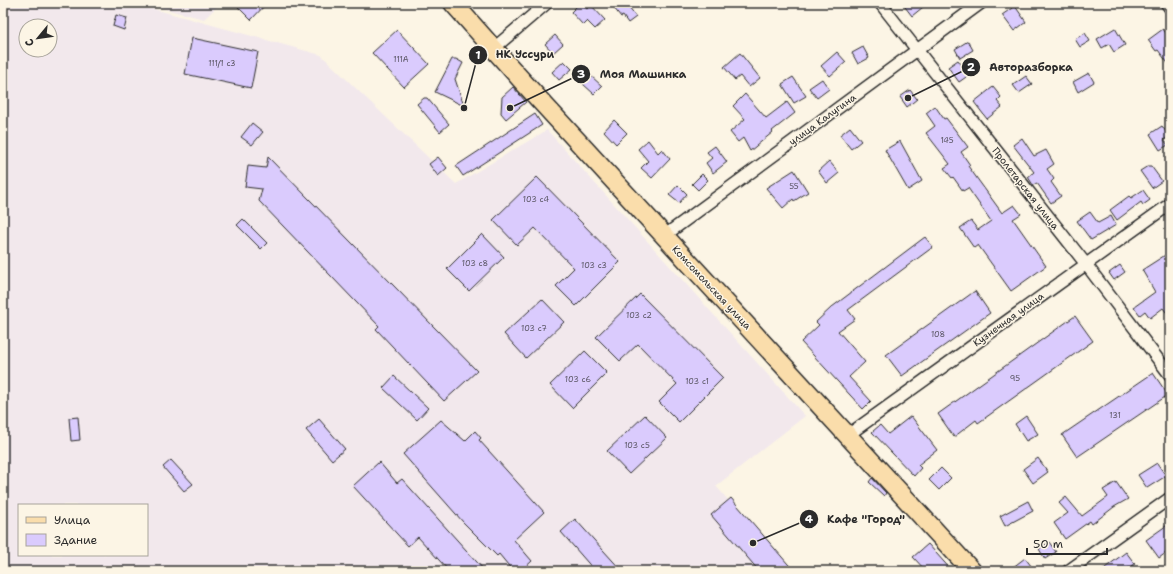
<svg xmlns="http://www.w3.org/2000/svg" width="1173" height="574" font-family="'Shantell Sans',sans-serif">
<rect width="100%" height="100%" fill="#fcf5e5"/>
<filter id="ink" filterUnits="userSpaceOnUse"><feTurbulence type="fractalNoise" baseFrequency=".025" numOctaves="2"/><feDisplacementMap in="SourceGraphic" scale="8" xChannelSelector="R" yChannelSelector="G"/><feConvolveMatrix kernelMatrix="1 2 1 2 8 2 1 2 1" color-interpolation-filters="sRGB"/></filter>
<g filter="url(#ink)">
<path fill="#f2e8ec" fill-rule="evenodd" d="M 8,3 L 132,3 L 321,55 L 456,184 L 547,130 L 805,416 L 716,486 L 789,571 L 3,571 L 3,10 ZM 26,26 L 50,26 L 50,50 L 26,50 ZM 19,505 L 147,505 L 147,555 L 19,555 Z
M 141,3 L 221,3 L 204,19 Z"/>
<path fill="#dacbfd" stroke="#2b2b2b" d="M 234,3 L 267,3 L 251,20 Z
M 580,3 L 587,9 L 591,5 L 605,20 L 595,29 L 587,21 L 583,25 L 571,12 Z
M 621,3 L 625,3 L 636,17 L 628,23 L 623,16 L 621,17 L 614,8 Z
M 902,3 L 928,3 L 912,16 Z
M 1015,6 L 1026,22 L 1014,31 L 1002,15 Z
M 116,15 L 127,18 L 124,30 L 113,26 Z
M 1115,28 L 1125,45 L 1114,52 L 1109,44 L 1102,48 L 1097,39 Z
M 1163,29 L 1170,39 L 1170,66 L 1158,50 L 1156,51 L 1148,40 Z
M 397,30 L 429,64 L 404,87 L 372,53 Z
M 1085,33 L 1090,41 L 1080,47 L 1075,39 Z
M 555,35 L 563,44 L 553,53 L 545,44 Z
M 192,38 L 258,52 L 251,88 L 185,74 Z
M 968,41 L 973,50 L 960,58 L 955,49 Z
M 863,47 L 869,58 L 858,64 L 852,53 Z
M 837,52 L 846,62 L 830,76 L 821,66 Z
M 740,53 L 760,78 L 749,87 L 740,76 L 735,80 L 724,67 Z
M 452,59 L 456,59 L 463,63 L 455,79 L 464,106 L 435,92 Z
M 958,60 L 969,75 L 959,82 L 948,67 Z
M 564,61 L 572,69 L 559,80 L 552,72 Z
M 1089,73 L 1094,82 L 1078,92 L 1073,82 Z
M 591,76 L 602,86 L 594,94 L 583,84 Z
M 1026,76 L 1032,84 L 1019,93 L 1013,85 Z
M 793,77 L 806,96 L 794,103 L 782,84 Z
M 822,79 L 829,89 L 817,98 L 809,88 Z
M 513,87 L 526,102 L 506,119 L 501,113 L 502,97 Z
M 993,87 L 1001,97 L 997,101 L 1002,107 L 987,119 L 974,102 Z
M 910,90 L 917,99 L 907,107 L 900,97 Z
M 745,94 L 766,118 L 787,102 L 795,113 L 772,131 L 773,132 L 750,151 L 743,138 L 738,142 L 730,132 L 745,119 L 733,106 Z
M 424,98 L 427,98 L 449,124 L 440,132 L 417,104 Z
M 935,106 L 944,119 L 946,118 L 968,147 L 961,152 L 970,165 L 968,166 L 1002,213 L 1014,205 L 1021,214 L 1013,219 L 1046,266 L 1011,291 L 978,245 L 974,248 L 960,228 L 971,221 L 978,230 L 991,221 L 968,188 L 963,191 L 953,177 L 952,178 L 944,168 L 950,164 L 926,133 L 935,126 L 926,113 Z
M 535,114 L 542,125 L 463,176 L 456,166 Z
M 614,120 L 627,133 L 616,144 L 604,131 Z
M 252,123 L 263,132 L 252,145 L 241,137 Z
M 1162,126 L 1169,136 L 1164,140 L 1168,145 L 1160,150 L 1150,134 Z
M 850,127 L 861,141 L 851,149 L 840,135 Z
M 1022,138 L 1034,156 L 1046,150 L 1054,164 L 1047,169 L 1054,179 L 1051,182 L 1061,196 L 1051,203 L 1037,183 L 1033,185 L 1028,177 L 1034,172 L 1013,145 Z
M 648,140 L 658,153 L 662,149 L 670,159 L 652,178 L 641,168 L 648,161 L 638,149 Z
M 900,141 L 922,181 L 908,190 L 885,150 Z
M 715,146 L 727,162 L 713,173 L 706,163 L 712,158 L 707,152 Z
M 268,157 L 477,371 L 444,401 L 376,329 L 379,326 L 259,201 L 262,189 L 245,187 L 248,166 L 266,168 Z
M 438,157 L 447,168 L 438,176 L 429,164 Z
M 829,161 L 839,173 L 827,183 L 818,171 Z
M 1148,166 L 1151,166 L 1162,181 L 1152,188 L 1140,171 Z
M 794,170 L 808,192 L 794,201 L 793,199 L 783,208 L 766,188 Z
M 702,174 L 708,180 L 698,190 L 692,184 Z
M 537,177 L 620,262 L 576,306 L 556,286 L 574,268 L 535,228 L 517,245 L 493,220 Z
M 678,185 L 687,194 L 679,203 L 669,195 Z
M 1143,190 L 1150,200 L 1143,205 L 1141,202 L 1117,220 L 1110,210 L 1129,196 L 1131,198 Z
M 1090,212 L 1098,223 L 1111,216 L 1116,225 L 1091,240 L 1077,221 Z
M 243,219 L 267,243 L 261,249 L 237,225 Z
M 482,234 L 504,257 L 469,291 L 447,269 Z
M 925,237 L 933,247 L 848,310 L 855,319 L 838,331 L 865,362 L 849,377 L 871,401 L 863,409 L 801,342 L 819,325 L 816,322 L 832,307 Z
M 1170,252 L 1170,317 L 1163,308 L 1150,318 L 1145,311 L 1140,315 L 1134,307 L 1155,292 L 1142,270 Z
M 1120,265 L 1125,272 L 1114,280 L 1109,273 Z
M 975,291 L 990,313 L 902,376 L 886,355 Z
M 640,294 L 723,378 L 679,422 L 659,402 L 677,384 L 638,344 L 620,361 L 596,337 Z
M 542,299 L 564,322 L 526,358 L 504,334 Z
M 1075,316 L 1093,341 L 978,423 L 976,420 L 954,437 L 938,414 Z
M 585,351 L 607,373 L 572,408 L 550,385 Z
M 1153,373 L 1168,395 L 1077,457 L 1062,435 Z
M 394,376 L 428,408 L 417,420 L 383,388 Z
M 645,415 L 667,438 L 629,474 L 607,451 Z
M 911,416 L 937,450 L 918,465 L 921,468 L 914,476 L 872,432 L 880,425 L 888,434 Z
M 1026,416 L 1038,434 L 1026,441 L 1015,424 Z
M 78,417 L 80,440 L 71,441 L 69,418 Z
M 319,419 L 345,449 L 332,460 L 306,430 Z
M 441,420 L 465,441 L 475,431 L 481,438 L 479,440 L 544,512 L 514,540 L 532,561 L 521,571 L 513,571 L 499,554 L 497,556 L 463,522 L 403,454 Z
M 1038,458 L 1048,472 L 1033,483 L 1023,469 Z
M 171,460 L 193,484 L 184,491 L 163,467 Z
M 379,462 L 397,483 L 402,479 L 485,571 L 449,571 L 418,537 L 408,546 L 353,486 Z
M 1157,463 L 1166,476 L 1147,488 L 1138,475 Z
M 941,468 L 951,478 L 939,490 L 929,480 Z
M 872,478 L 886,493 L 884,496 L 869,482 Z
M 1116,482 L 1128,499 L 1114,507 L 1092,524 L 1090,521 L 1065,539 L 1054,523 L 1068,513 L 1059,503 L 1066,497 L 1082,516 L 1108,497 L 1103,490 Z
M 731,498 L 794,571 L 759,571 L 711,515 Z
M 1028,501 L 1033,511 L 1005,526 L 1000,516 Z
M 575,519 L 622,571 L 595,571 L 561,532 Z
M 1170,523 L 1170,550 L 1159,558 L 1146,540 Z
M 1049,542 L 1056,552 L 1045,559 L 1039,549 Z
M 928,544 L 952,571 L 926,571 L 913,557 Z
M 1126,552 L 1135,564 L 1124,571 L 1101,571 Z
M 1025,558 L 1035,571 L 1008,571 Z"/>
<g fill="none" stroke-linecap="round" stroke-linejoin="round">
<g stroke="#2b2b2b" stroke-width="14">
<path id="minor" d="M 880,3 L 1085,263 L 1170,375
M 1166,3 L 1170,8
M 493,49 L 547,3
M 664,236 L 981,3
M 848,435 L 1170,204
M 1068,571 L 1170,498"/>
</g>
<g stroke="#2b2b2b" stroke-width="21">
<path id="primary" d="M 453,3 L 525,84 L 972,571"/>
</g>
<use href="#minor" stroke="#fcf5e5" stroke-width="11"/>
<use href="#primary" stroke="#faddab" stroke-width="18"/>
</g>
</g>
<g text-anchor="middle" stroke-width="3" stroke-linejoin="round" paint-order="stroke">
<g font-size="8" fill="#575360">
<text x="401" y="62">111А</text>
<text x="222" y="66">111/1 с3</text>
<text x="947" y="143">145</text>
<text x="794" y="189">55</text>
<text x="536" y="202">103 с4</text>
<text x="475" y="266">103 с8</text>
<text x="594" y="268">103 с3</text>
<text x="639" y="318">103 с2</text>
<text x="534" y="331">103 с7</text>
<text x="938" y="337">108</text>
<text x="1015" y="381">95</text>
<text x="578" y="382">103 с6</text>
<text x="697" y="384">103 с1</text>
<text x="1115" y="418">131</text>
<text x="637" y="448">103 с5</text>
</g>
<g font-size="10" fill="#2b2b2b" stroke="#fcf5e5">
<text transform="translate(822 119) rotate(-36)" y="4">улица Калугина</text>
<text transform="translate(1026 188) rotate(52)" y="4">Пролетарская улица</text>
<text transform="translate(712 287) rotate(47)" y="4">Комсомольская улица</text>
<text transform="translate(1008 319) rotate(-36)" y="4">Кузнечная улица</text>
</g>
</g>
<path fill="none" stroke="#2b2b2b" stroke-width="1.5" d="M464 108L478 55M908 98L971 67M510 108L581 74M753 543L809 519"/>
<g fill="#2b2b2b" stroke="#fcf5e5" stroke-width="1.5">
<circle cx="464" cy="108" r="4"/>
<circle cx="908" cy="98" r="4"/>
<circle cx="510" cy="108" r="4"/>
<circle cx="753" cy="543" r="4"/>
<circle cx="478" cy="55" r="10"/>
<circle cx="971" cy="67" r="10"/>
<circle cx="581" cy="74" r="10"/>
<circle cx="809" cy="519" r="10"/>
</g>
<g font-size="12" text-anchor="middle" font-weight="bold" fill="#fff">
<text x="478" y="59">1</text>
<text x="971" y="71">2</text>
<text x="581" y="78">3</text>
<text x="809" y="523">4</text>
</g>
<g font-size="11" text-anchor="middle" font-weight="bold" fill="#2b2b2b" stroke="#fcf5e5" stroke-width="3" stroke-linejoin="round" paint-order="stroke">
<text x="525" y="58">НК Уссури</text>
<text x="1031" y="71">Авторазборка</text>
<text x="643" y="78">Моя Машинка</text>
<text x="866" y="523">Кафе "Город"</text>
</g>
<rect width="1173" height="574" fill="none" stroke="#fcf5e5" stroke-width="16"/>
<rect x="8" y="8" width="1157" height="558" fill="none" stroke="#2b2b2b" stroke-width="1.5" filter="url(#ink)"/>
<rect x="18" y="504" width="130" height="52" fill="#fcf5e5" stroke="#a8a49b"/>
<rect x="26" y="517" width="20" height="6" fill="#faddab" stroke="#a8a49b"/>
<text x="54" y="524" font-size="12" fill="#2b2b2b">Улица</text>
<rect x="26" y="534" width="20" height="12" fill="#dacbfd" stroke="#a8a49b"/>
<text x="54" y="544" font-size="12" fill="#2b2b2b">Здание</text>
<g transform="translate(38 38) rotate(241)"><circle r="19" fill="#fcf5e5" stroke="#a8a49b"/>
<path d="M0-3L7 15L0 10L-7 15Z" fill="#2b2b2b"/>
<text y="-6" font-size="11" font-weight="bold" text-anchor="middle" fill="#2b2b2b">С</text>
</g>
<path d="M1027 548v6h80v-6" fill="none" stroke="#2b2b2b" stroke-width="2"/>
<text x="1033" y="548" font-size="12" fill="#2b2b2b" stroke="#fcf5e5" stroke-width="3" paint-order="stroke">50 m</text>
</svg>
